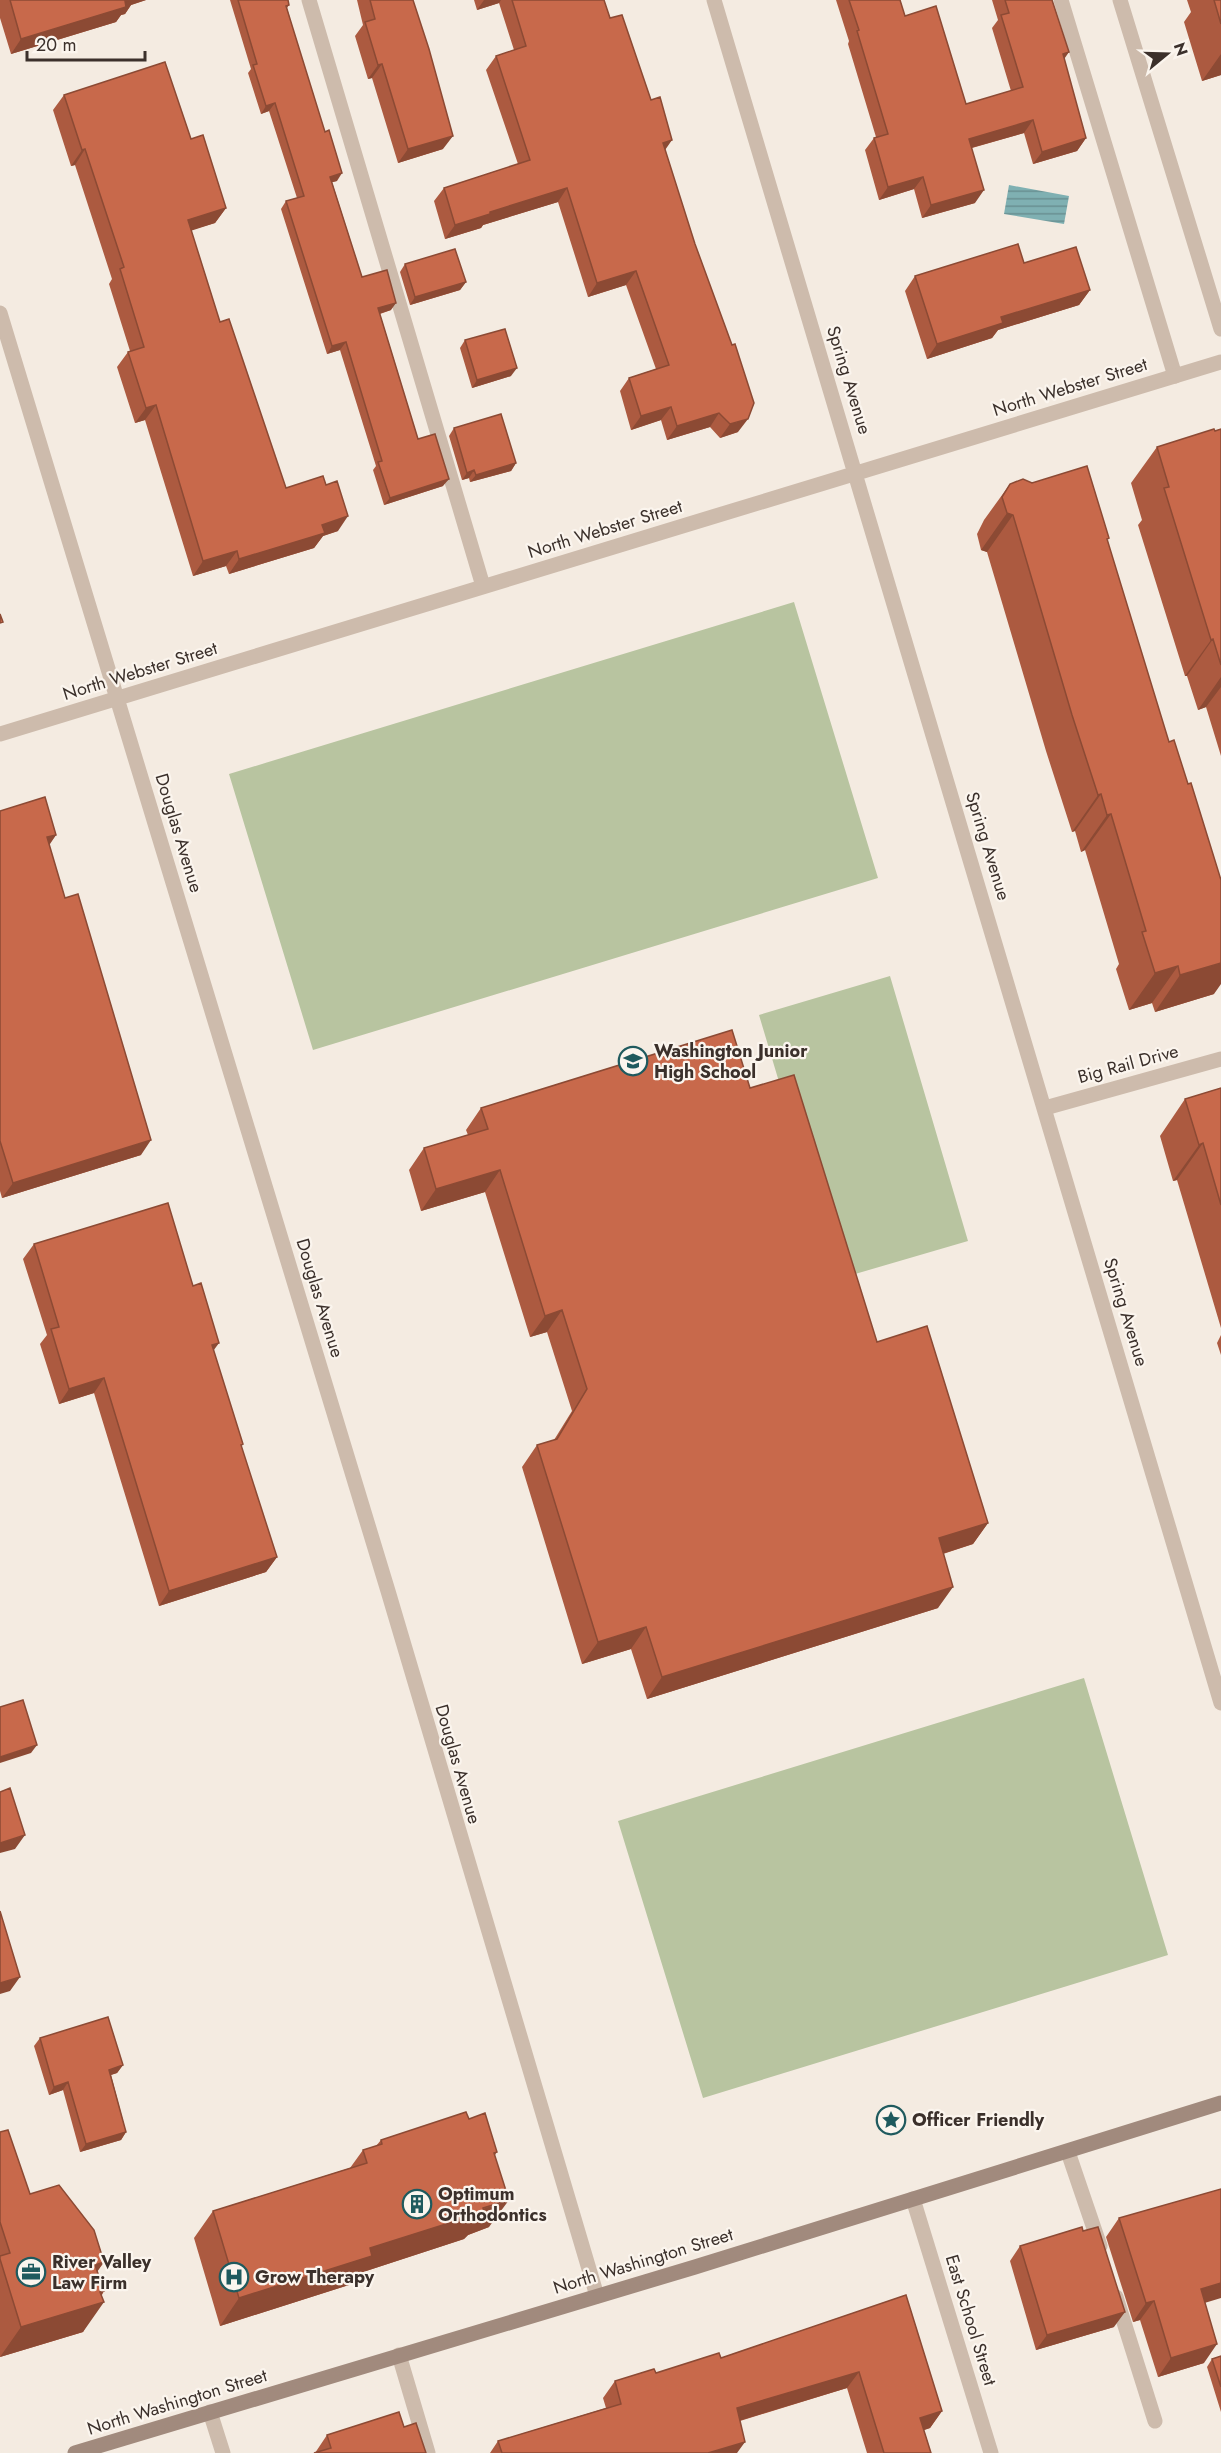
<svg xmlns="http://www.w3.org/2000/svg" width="1221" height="2453" font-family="Jost,sans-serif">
<defs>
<pattern id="water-rules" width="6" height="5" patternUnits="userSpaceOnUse" patternTransform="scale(1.5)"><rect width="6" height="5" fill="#7fb0b2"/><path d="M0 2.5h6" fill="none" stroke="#699091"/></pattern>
</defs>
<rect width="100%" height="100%" fill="#f4ebe1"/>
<path fill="#b8c4a0" d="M 794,602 L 878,878 L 313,1050 L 229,774 Z
M 890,976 L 968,1241 L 838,1279 L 759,1015 Z
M 1084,1678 L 1168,1955 L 703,2098 L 618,1821 Z"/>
<path fill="url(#water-rules)" d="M 1009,185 L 1069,196 L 1064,224 L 1004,214 Z"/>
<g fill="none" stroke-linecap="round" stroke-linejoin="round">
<path stroke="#cdbbac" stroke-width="15" d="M 309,0 L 483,586
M 1061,0 L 1175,376
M 1068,2152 L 1100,2246
M 1116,2297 L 1155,2421
M 399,2355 L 428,2453
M 210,2412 L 223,2453"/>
<path stroke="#cdbbac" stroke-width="15" d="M 714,0 L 1221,1703
M 1120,0 L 1221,329
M 0,313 L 388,1591 L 597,2296
M 0,734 L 1221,362
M 1045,1108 L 1221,1059
M 913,2199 L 991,2453"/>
<path stroke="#a18a7d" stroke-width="15" d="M 75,2453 L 695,2267 L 1221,2103"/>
</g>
<path fill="#ac5a40" d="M 0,0 L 146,0 L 131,5 L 125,14 L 121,15 L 116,22 L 11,54 L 0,18 Z
M 230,0 L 288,0 L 289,5 L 287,8 L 337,181 L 332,182 L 362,277 L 391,310 L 380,314 L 418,439 L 443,486 L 384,505 L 373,470 L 376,466 L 340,350 L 327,354 L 281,209 L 286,201 L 297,198 L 269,111 L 261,114 L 248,73 L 251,69 Z
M 357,0 L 413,0 L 443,149 L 398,163 L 372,78 L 368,79 L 355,36 L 363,25 Z
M 474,0 L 604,0 L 610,18 L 665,150 L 738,432 L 720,438 L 710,427 L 667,440 L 661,420 L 631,430 L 620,391 L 629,378 L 656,369 L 626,285 L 588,297 L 558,202 L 483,225 L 481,228 L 445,239 L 434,201 L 444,188 L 518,164 L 486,70 L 496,56 L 514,50 L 499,3 L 477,10 Z
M 836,0 L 900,0 L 905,16 L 966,104 L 1011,91 L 992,28 L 998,20 L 992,0 L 1052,0 L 1064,59 L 1086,138 L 1077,151 L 1033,164 L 1024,133 L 972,148 L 975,203 L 922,218 L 914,189 L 879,200 L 865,150 L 874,138 L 876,137 L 848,44 L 849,41 Z
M 1187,0 L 1221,0 L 1221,75 L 1202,81 L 1184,22 L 1191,12 Z
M 64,95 L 191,139 L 226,208 L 215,223 L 191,230 L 220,322 L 286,488 L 338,531 L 323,536 L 314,548 L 229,574 L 226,566 L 193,576 L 145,420 L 135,423 L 117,367 L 128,352 L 130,351 L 109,284 L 112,279 L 75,165 L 71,166 L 53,110 Z
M 1024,263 L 1090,290 L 1079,305 L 998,330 L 992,338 L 927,359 L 905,291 L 915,276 Z
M 405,264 L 466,282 L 460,290 L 410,305 L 400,272 Z
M 465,340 L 511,376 L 472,388 L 460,348 Z
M 454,428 L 516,463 L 511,471 L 470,482 L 469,478 L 462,480 L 449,436 Z
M 1221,429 L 1221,756 L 1206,707 L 1198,710 L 1187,676 L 1185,676 L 1138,525 L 1142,520 L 1131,483 L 1157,447 Z
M 1010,484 L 1107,541 L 1214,994 L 1155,1012 L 1152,1003 L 1129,1010 L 1116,969 L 1119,964 L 1085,850 L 1081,852 L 1075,831 L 1072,832 L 1046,751 L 987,552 L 981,550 L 977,534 L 984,520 Z
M 0,811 L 56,835 L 49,844 L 141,1155 L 2,1198 L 0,1191 Z
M 750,1088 L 877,1342 L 988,1523 L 973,1544 L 943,1554 L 938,1608 L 647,1699 L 631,1649 L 582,1664 L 522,1467 L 537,1445 L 554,1440 L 572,1411 L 547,1332 L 530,1337 L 485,1192 L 421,1211 L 409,1170 L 424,1148 L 468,1135 L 466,1130 L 481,1108 Z
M 1221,1088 L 1221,1328 L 1177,1180 L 1173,1181 L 1160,1136 L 1185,1099 Z
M 34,1244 L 193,1286 L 243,1444 L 241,1447 L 277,1557 L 266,1572 L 159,1606 L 94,1393 L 59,1404 L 40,1344 L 47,1335 L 23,1259 Z
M 1221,1335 L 1221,1355 L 1217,1343 Z
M 40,2038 L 123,2065 L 117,2073 L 111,2075 L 126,2132 L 121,2140 L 80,2152 L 63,2090 L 49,2095 L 34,2046 Z
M 469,2119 L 497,2152 L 495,2155 L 489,2227 L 468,2235 L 464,2239 L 360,2273 L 352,2284 L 220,2326 L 194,2238 L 213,2211 L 350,2168 L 363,2150 L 376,2146 L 381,2140 Z
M 0,2132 L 30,2194 L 104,2262 L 97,2271 L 104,2291 L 83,2332 L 0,2357 Z
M 1119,2218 L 1205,2303 L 1204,2363 L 1158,2377 L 1140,2320 L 1133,2322 L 1106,2237 Z
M 1020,2246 L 1114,2327 L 1036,2350 L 1010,2261 Z
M 906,2295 L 942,2411 L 930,2428 L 924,2430 L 931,2453 L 867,2453 L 847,2388 L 740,2421 L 737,2453 L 490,2453 L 498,2441 L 606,2408 L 603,2398 L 615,2381 L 656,2373 L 721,2358 Z
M 1221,2356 L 1221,2412 L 1207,2367 L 1212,2359 Z
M 404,2427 L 315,2453 L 327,2435 Z"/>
<path fill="#8c4a34" d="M 128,0 L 146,0 L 131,5 L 125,14 L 121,15 L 116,22 L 11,54 L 21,39 Z
M 484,0 L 501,0 L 499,3 L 477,10 Z
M 1069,52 L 1060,65 L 1063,54 Z
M 1221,54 L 1221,75 L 1202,81 Z
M 382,64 L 372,78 L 368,79 L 378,65 Z
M 275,103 L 269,111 L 261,114 L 266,106 Z
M 1033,120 L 1024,133 L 960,151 L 969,139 Z
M 453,136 L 443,149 L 398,163 L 408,149 Z
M 1086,138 L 1077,151 L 1033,164 L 1042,152 Z
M 672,140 L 663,153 L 663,143 Z
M 85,149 L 75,165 L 71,166 L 82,150 Z
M 342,173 L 337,181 L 325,184 L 330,177 Z
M 923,177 L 914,189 L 879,200 L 888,187 Z
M 567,188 L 558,202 L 483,225 L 481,228 L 445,239 L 455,225 L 490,212 Z
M 984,190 L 975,203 L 922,218 L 931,205 Z
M 226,208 L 215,223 L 178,235 L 188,220 Z
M 636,271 L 626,285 L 588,297 L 597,283 Z
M 466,282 L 460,290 L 410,305 L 415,297 Z
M 1090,290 L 1079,305 L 998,330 L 992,338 L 927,359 L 937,344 L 1001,317 Z
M 396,303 L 391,310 L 372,316 L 378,308 Z
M 346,342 L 340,350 L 327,354 L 332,346 Z
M 517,368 L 511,376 L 472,388 L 477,380 Z
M 156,405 L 145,420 L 135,423 L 146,408 Z
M 671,407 L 661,420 L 631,430 L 641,416 Z
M 719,413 L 710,427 L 667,440 L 677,426 Z
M 748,419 L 738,432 L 720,438 L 730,424 Z
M 516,463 L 511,471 L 470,482 L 476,475 Z
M 474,470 L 469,478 L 462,480 L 467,473 Z
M 449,479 L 443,486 L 384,505 L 390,498 Z
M 1007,513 L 1013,515 L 987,552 L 981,550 Z
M 348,516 L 338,531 L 323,536 L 314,548 L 229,574 L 239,559 L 322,525 Z
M 237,551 L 226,566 L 193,576 L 203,561 Z
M 1213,639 L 1187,676 L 1185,676 L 1211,640 Z
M 1221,677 L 1221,687 L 1206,707 L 1198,710 Z
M 1101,794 L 1075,831 L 1072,832 L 1098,795 Z
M 1111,814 L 1085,850 L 1081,852 L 1107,815 Z
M 56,835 L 46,850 L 47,837 Z
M 1221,963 L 1221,984 L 1214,994 L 1155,1012 L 1180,975 Z
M 1178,966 L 1152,1003 L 1129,1010 L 1155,973 Z
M 151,1140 L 141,1155 L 2,1198 L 13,1183 Z
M 1203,1143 L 1177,1180 L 1173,1181 L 1199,1145 Z
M 500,1170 L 485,1192 L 421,1211 L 436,1189 Z
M 562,1310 L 547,1332 L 530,1337 L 545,1316 Z
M 219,1343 L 208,1358 L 212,1345 Z
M 104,1378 L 94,1393 L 59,1404 L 69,1389 Z
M 988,1523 L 973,1544 L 923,1560 L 939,1538 Z
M 277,1557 L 266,1572 L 159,1606 L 169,1591 Z
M 953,1587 L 938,1608 L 647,1699 L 662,1677 Z
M 646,1627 L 631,1649 L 582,1664 L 598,1642 Z
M 37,1745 L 31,1753 L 0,1763 L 0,1757 Z
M 25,1835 L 15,1849 L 0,1853 L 0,1843 Z
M 20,1977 L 10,1991 L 0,1994 L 0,1983 Z
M 123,2065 L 117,2073 L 104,2077 L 109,2070 Z
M 68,2082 L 63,2090 L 49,2095 L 54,2087 Z
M 126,2132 L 121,2140 L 80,2152 L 86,2144 Z
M 509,2200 L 489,2227 L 468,2235 L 464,2239 L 360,2273 L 352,2284 L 220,2326 L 239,2298 L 370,2248 Z
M 104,2262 L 83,2292 L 95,2265 Z
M 1221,2283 L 1221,2298 L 1188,2308 L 1201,2289 Z
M 104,2291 L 94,2305 L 104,2302 L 83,2332 L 0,2357 L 21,2327 Z
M 1154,2301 L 1140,2320 L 1133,2322 L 1146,2303 Z
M 1125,2312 L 1114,2327 L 1036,2350 L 1047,2335 Z
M 1217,2344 L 1204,2363 L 1158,2377 L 1171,2358 Z
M 859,2372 L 847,2388 L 725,2425 L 737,2408 Z
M 942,2411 L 930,2428 L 909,2435 L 920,2418 Z
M 745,2442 L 737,2453 L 708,2453 Z"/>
<path fill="#c8694b" stroke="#8c4a34" stroke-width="1.5" d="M 10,0 L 130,0 L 125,1 L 126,7 L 21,39 Z
M 238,0 L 288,0 L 289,5 L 286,6 L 325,132 L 329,130 L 342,173 L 330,177 L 362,277 L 387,270 L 396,303 L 378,308 L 418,439 L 435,434 L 449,479 L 390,498 L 378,462 L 382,461 L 346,342 L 332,346 L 286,201 L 304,196 L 275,103 L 266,106 L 253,65 L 257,64 Z
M 370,0 L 413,0 L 429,49 L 453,136 L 408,149 L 382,64 L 378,65 L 365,22 L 375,19 Z
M 512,0 L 604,0 L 610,18 L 622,15 L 651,100 L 660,97 L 672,140 L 663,143 L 695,244 L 732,345 L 735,344 L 754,403 L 748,419 L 730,424 L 719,413 L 677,426 L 671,407 L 641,416 L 629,378 L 669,365 L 636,271 L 597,283 L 567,188 L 490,212 L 490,214 L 455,225 L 444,188 L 530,160 L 496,56 L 526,46 Z
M 849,0 L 900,0 L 905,16 L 936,6 L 966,104 L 1023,87 L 1001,15 L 1009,13 L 1005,0 L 1052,0 L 1069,52 L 1063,54 L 1086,138 L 1042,152 L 1033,120 L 969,139 L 984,190 L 931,205 L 923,177 L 888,187 L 874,138 L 888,134 L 857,31 L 859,30 Z
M 1214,0 L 1221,0 L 1221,24 Z
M 165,62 L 191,139 L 203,135 L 226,208 L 188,220 L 220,322 L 229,319 L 286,488 L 323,476 L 326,485 L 337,481 L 348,516 L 322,525 L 325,533 L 239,559 L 237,551 L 203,561 L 156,405 L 146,408 L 128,352 L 144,347 L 120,269 L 124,267 L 85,149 L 82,150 L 64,95 Z
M 1018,244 L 1024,263 L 1076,247 L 1090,290 L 1001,317 L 1003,323 L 937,344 L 915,276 Z
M 455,249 L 466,282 L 415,297 L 405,264 Z
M 505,329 L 517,368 L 477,380 L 465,340 Z
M 501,414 L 516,463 L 476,475 L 474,470 L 467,473 L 454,428 Z
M 1214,429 L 1215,431 L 1221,429 L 1221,665 L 1213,639 L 1211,640 L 1164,488 L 1169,487 L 1157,447 Z
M 1087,466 L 1109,538 L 1107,539 L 1169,742 L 1174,740 L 1188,784 L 1191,783 L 1221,880 L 1221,963 L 1180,975 L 1178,966 L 1155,973 L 1142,932 L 1146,931 L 1111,814 L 1107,815 L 1101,794 L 1098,795 L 1072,715 L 1013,515 L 1007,513 L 1002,497 L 1010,484 L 1023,479 L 1032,483 Z
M 0,614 L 3,622 L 0,623 Z
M 45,797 L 56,835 L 47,837 L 65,898 L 78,894 L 151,1140 L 13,1183 L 0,1141 L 0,811 Z
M 732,1030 L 750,1088 L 794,1075 L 877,1342 L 927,1326 L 988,1523 L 939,1538 L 953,1587 L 662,1677 L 646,1627 L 598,1642 L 537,1445 L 557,1439 L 587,1389 L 562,1310 L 545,1316 L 500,1170 L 436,1189 L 424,1148 L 488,1129 L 481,1108 Z
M 1221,1088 L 1221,1205 L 1203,1143 L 1199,1145 L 1185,1099 Z
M 168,1203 L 193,1286 L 201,1283 L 219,1343 L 212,1345 L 243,1444 L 241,1445 L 277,1557 L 169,1591 L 104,1378 L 69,1389 L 51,1329 L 59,1327 L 34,1244 Z
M 23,1700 L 37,1745 L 0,1757 L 0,1707 Z
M 10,1788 L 25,1835 L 0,1843 L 0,1792 Z
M 0,1911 L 20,1977 L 0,1983 Z
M 108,2017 L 123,2065 L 109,2070 L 126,2132 L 86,2144 L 68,2082 L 54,2087 L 40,2038 Z
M 466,2112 L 469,2119 L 485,2113 L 497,2152 L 494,2153 L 509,2200 L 483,2208 L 484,2212 L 370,2248 L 372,2256 L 239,2298 L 213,2211 L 367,2163 L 363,2150 L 382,2144 L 381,2140 Z
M 8,2130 L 30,2194 L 59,2185 L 94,2230 L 104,2262 L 95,2265 L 104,2291 L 100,2292 L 104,2302 L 21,2327 L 0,2259 L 0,2256 L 10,2253 L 0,2222 L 0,2132 Z
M 1221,2189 L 1221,2283 L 1201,2289 L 1217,2344 L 1171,2358 L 1154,2301 L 1146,2303 L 1119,2218 Z
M 1082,2227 L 1083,2231 L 1098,2227 L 1125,2312 L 1047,2335 L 1020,2246 Z
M 906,2295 L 942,2411 L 920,2418 L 931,2453 L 884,2453 L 859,2372 L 737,2408 L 745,2442 L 708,2453 L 502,2453 L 498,2441 L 621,2404 L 615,2381 L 654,2369 L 656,2373 L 719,2353 L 721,2358 Z
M 1221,2356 L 1221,2387 L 1212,2359 Z
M 399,2412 L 404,2427 L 416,2423 L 426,2453 L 314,2453 L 331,2448 L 327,2435 Z"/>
<defs>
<g id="school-ring" transform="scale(1.5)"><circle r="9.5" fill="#fbf5ee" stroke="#1f5a5e" stroke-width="1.5"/><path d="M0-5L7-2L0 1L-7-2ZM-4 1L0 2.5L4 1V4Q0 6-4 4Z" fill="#1f5a5e"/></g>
<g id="sight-ring" transform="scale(1.5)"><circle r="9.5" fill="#fbf5ee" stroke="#1f5a5e" stroke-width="1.5"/><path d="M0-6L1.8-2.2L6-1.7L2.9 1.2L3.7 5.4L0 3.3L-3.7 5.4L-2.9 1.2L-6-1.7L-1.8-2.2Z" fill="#1f5a5e"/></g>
<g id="building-ring" transform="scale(1.5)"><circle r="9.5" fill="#fbf5ee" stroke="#1f5a5e" stroke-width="1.5"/><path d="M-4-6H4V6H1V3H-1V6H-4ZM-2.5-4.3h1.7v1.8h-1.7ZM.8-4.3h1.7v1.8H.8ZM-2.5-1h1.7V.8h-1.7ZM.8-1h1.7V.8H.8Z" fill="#1f5a5e"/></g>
<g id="office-ring" transform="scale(1.5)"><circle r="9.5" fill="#fbf5ee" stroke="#1f5a5e" stroke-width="1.5"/><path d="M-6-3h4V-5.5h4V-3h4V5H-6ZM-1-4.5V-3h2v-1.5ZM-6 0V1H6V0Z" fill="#1f5a5e"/></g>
<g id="hospital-ring" transform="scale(1.5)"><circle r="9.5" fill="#fbf5ee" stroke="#1f5a5e" stroke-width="1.5"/><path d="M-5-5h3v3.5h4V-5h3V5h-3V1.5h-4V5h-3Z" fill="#1f5a5e"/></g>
</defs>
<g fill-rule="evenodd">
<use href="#school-ring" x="633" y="1061"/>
<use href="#sight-ring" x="891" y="2120"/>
<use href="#building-ring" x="417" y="2204"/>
<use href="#office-ring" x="31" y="2272"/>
<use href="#hospital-ring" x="234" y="2277"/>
</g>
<g text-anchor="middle" stroke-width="4.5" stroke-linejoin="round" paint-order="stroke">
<g font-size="18" fill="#3b302b" stroke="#fbf5ee">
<text transform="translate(849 380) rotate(73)" y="6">Spring Avenue</text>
<text transform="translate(1070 387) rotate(-17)" y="6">North Webster Street</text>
<text transform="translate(605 529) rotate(-17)" y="6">North Webster Street</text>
<text transform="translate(140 671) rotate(-17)" y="6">North Webster Street</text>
<text transform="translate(179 833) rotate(73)" y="6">Douglas Avenue</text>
<text transform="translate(988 846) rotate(73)" y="6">Spring Avenue</text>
<text transform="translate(1128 1064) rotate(-15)" y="6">Big Rail Drive</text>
<text transform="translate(320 1298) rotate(73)" y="6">Douglas Avenue</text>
<text transform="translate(1126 1312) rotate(73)" y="6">Spring Avenue</text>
<text transform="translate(458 1764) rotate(74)" y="6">Douglas Avenue</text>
<text transform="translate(643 2261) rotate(-17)" y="6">North Washington Street</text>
<text transform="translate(971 2320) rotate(73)" y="6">East School Street</text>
<text transform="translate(177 2402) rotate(-17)" y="6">North Washington Street</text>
</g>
<g font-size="18" font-weight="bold" fill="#3b302b" stroke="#fbf5ee" text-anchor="start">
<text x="654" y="1057">Washington Junior<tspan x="654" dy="21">High School</tspan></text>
<text x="912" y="2126">Officer Friendly</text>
<text x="438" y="2200">Optimum<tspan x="438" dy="21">Orthodontics</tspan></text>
<text x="52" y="2268">River Valley<tspan x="52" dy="21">Law Firm</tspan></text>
<text x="255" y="2283">Grow Therapy</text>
</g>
</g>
<g transform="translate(1167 54) rotate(71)" stroke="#fbf5ee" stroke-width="4.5" paint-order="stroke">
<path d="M0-4.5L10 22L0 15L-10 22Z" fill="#3b302b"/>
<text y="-9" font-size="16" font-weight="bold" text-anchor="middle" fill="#3b302b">N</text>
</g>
<path d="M27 51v9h118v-9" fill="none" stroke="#3b302b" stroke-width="3"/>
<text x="36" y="51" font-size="18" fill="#3b302b" stroke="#fbf5ee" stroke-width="4.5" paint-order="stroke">20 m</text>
</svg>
